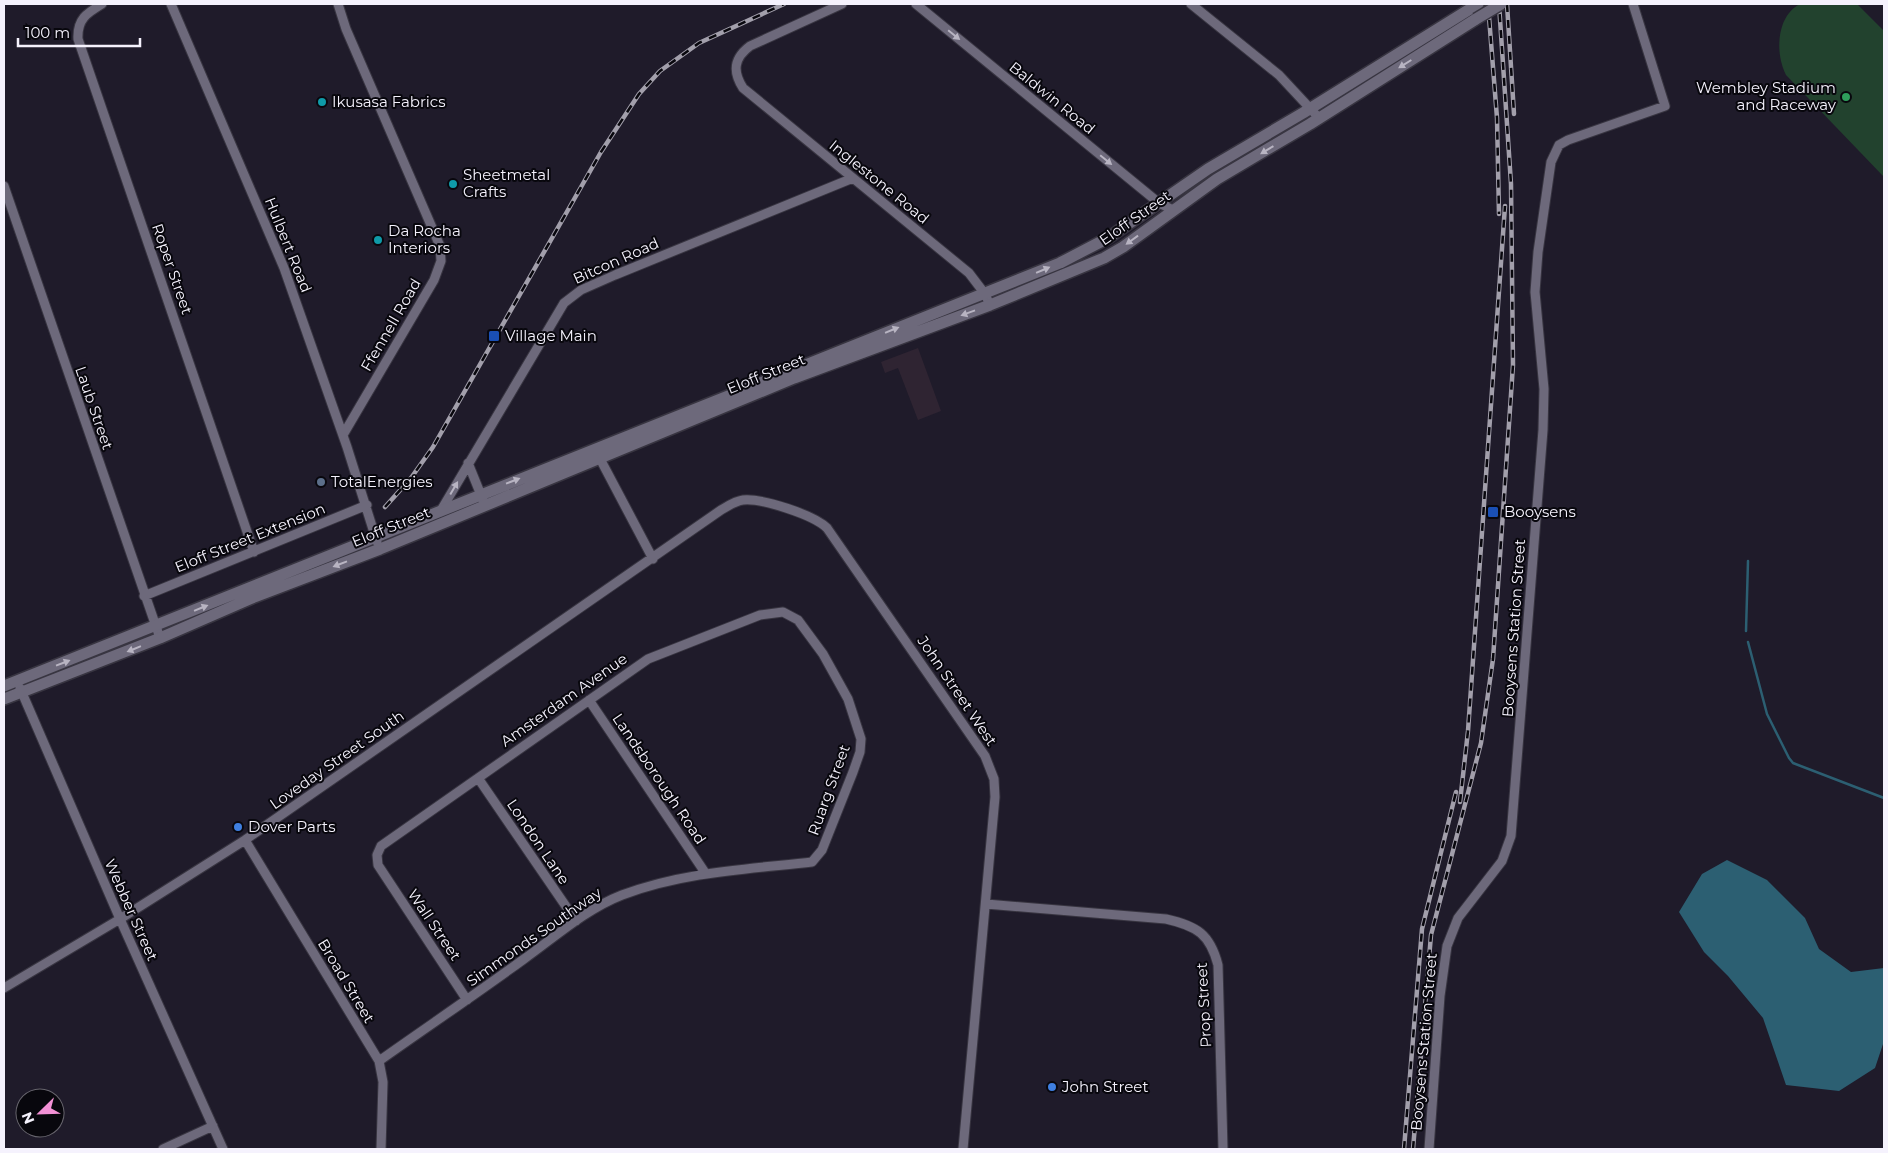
<svg xmlns="http://www.w3.org/2000/svg" width="1888" height="1153" font-family="Montserrat,sans-serif">
<rect width="100%" height="100%" fill="#1f1b2a"/>
<path fill="#2f2432" d="M 918,348 L 941,411 L 918,420 L 898,368 L 885,373 L 881,362 Z"/>
<path fill="#22422e" d="M 1800,4 L 1857,4 L 1884,31 L 1884,177 L 1786,75 C 1775,54 1776,16 1800,4 Z"/>
<path fill="#2c5f72" d="M 1727,860 L 1767,880 L 1805,918 L 1819,949 L 1851,972 L 1884,968 L 1884,1041 L 1875,1068 L 1839,1091 L 1786,1085 L 1763,1018 L 1728,976 L 1704,952 L 1679,912 L 1702,874 Z"/>
<g fill="none" stroke-linecap="round" stroke-linejoin="round">
<path stroke="#2c5f72" stroke-width="2.5" d="M 1746,631 L 1748,561
M 1748,642 L 1767,714 L 1789,758 L 1793,763 L 1884,798"/>
<g stroke="#383541" stroke-width="11">
<path id="minor" d="M 102,4 C 87,13 77,19 78,39 L 254,552
M 171,4 L 284,268 L 347,447 L 377,542
M 338,4 L 346,29 L 440,246 L 441,261 L 434,280 L 343,435
M 842,4 L 750,46 C 734,58 732,71 743,88 L 969,273 L 985,294 L 990,305
M 916,4 L 1159,203 L 1173,210
M 1191,4 L 1279,75 L 1319,118
M 4,186 L 160,638
M 597,453 L 653,559
M 468,463 L 483,500
M 440,512 L 564,303 L 581,290 L 615,275 L 853,178
M 144,596 L 367,505
M 20,688 L 120,919 L 223,1149
M 589,700 L 706,874
M 478,778 L 576,921
M 245,840 L 379,1061 L 383,1082 L 381,1149
M 986,904 L 1166,919 C 1197,926 1210,934 1218,965 L 1223,1149
M 4,988 L 120,919 L 245,840 L 721,510 C 728,506 735,501 743,500 C 762,498 814,515 827,528 L 985,756 L 994,779 L 995,797 L 963,1149
M 379,1061 C 427,1027 476,994 524,959 C 555,937 586,909 622,895 C 682,872 749,869 812,862 L 822,850 L 853,772 L 860,752 L 861,739 L 848,699 L 823,654 L 798,620 L 783,612 L 760,615 L 648,659 L 381,846 L 377,855 L 378,865 L 467,1000
M 163,1149 L 213,1126
M 1429,1149 L 1440,996 L 1447,946 L 1458,918 L 1502,861 L 1511,836 L 1543,430 L 1544,389 L 1535,292 L 1538,252 L 1551,162 L 1559,145 L 1568,140 L 1665,106 L 1633,4"/>
</g>
<g stroke="#383541" stroke-width="14">
<path id="tertiary" d="M 4,686 L 1060,263 L 1108,238 L 1208,169 L 1303,113 L 1478,4
M 4,699 L 160,638 L 252,598 L 380,549 L 794,378 L 990,305 L 1104,258 L 1123,247 L 1217,179 L 1310,124 L 1476,19"/>
</g>
<use href="#minor" stroke="#6d697b" stroke-width="9"/>
<use href="#tertiary" stroke="#6d697b" stroke-width="11"/>
<g stroke="#a29fab" stroke-width="4.5">
<path id="rail" d="M 1488,4 L 1497,118 L 1499,214
M 1507,4 L 1514,114
M 385,507 L 411,478 L 433,447 L 601,152 L 639,94 L 660,71 L 699,43 L 784,4
M 1460,802 L 1468,731 L 1505,206
M 1404,1149 L 1422,929 L 1456,792
M 1413,1149 L 1431,935 L 1481,743 L 1493,659 L 1513,365 L 1511,184 L 1499,4"/>
</g>
<use href="#rail" stroke="#08070d" stroke-width="2.5" stroke-dasharray="8" stroke-linecap="butt"/>
<g stroke="#383541" stroke-width="14" stroke-linecap="butt">
<path id="tertiary-bridge" d="M 1476,19 L 1501,4"/>
</g>
<use href="#tertiary-bridge" stroke="#6d697b" stroke-width="11"/>
</g>
<defs><path id="oneway-solid" d="M-6-.8H1V-3.2L6.5 0L1 3.2V.8H-6Z" transform="scale(1.25)"/></defs>
<g fill="#b8b4c2">
<use href="#oneway-solid" transform="translate(954 35) rotate(39)"/>
<use href="#oneway-solid" transform="translate(1405 64) rotate(148)"/>
<use href="#oneway-solid" transform="translate(1267 150) rotate(149)"/>
<use href="#oneway-solid" transform="translate(1106 160) rotate(39)"/>
<use href="#oneway-solid" transform="translate(1132 240) rotate(144)"/>
<use href="#oneway-solid" transform="translate(1043 270) rotate(-23)"/>
<use href="#oneway-solid" transform="translate(968 313) rotate(160)"/>
<use href="#oneway-solid" transform="translate(892 330) rotate(-22)"/>
<use href="#oneway-solid" transform="translate(513 481) rotate(-21)"/>
<use href="#oneway-solid" transform="translate(454 488) rotate(-60)"/>
<use href="#oneway-solid" transform="translate(340 564) rotate(159)"/>
<use href="#oneway-solid" transform="translate(201 608) rotate(-22)"/>
<use href="#oneway-solid" transform="translate(134 649) rotate(158)"/>
<use href="#oneway-solid" transform="translate(63 663) rotate(-21)"/>
</g>
<circle fill="#2e9e5b" stroke="#08070d" stroke-width="2" cx="1846" cy="97" r="5"/>
<g fill="#0f9aa8" stroke="#08070d" stroke-width="2">
<circle cx="322" cy="102" r="5"/>
<circle cx="453" cy="184" r="5"/>
<circle cx="378" cy="240" r="5"/>
</g>
<g fill="#1a4fb4" stroke="#08070d" stroke-width="2">
<rect x="488" y="330" width="12" height="12" rx="2.5"/>
<rect x="1487" y="506" width="12" height="12" rx="2.5"/>
</g>
<circle fill="#5c6f8a" stroke="#08070d" stroke-width="2" cx="321" cy="482" r="5"/>
<g fill="#3f7fe0" stroke="#08070d" stroke-width="2">
<circle cx="238" cy="827" r="5"/>
<circle cx="1052" cy="1087" r="5"/>
</g>
<g text-anchor="middle" stroke-width="4" stroke-linejoin="round" paint-order="stroke">
<g font-size="15" fill="#f5f2fd" stroke="#08070d" text-anchor="start">
<text x="1836" y="93" text-anchor="end">Wembley Stadium<tspan x="1836" dy="17">and Raceway</tspan></text>
<text x="332" y="107">Ikusasa Fabrics</text>
<text x="463" y="180">Sheetmetal<tspan x="463" dy="17">Crafts</tspan></text>
<text x="388" y="236">Da Rocha<tspan x="388" dy="17">Interiors</tspan></text>
<text x="505" y="341">Village Main</text>
<text x="331" y="487">TotalEnergies</text>
<text x="1504" y="517">Booysens</text>
<text x="248" y="832">Dover Parts</text>
<text x="1062" y="1092">John Street</text>
</g>
<g font-size="15" fill="#f5f2fd" stroke="#08070d">
<text transform="translate(1052 98) rotate(39)" y="5">Baldwin Road</text>
<text transform="translate(879 182) rotate(39)" y="5">Inglestone Road</text>
<text transform="translate(1135 218) rotate(-35)" y="5">Eloff Street</text>
<text transform="translate(288 245) rotate(68)" y="5">Hulbert Road</text>
<text transform="translate(616 261) rotate(-24)" y="5">Bitcon Road</text>
<text transform="translate(172 269) rotate(71)" y="5">Roper Street</text>
<text transform="translate(391 325) rotate(-60)" y="5">Ffennell Road</text>
<text transform="translate(766 374) rotate(-22)" y="5">Eloff Street</text>
<text transform="translate(94 408) rotate(71)" y="5">Laub Street</text>
<text transform="translate(391 527) rotate(-22)" y="5">Eloff Street</text>
<text transform="translate(250 538) rotate(-22)" y="5">Eloff Street Extension</text>
<text transform="translate(1514 628) rotate(-86)" y="5">Booysens Station Street</text>
<text transform="translate(957 691) rotate(56)" y="5">John Street West</text>
<text transform="translate(564 700) rotate(-35)" y="5">Amsterdam Avenue</text>
<text transform="translate(337 760) rotate(-35)" y="5">Loveday Street South</text>
<text transform="translate(659 779) rotate(56)" y="5">Landsborough Road</text>
<text transform="translate(829 790) rotate(-70)" y="5">Ruarg Street</text>
<text transform="translate(538 842) rotate(56)" y="5">London Lane</text>
<text transform="translate(131 910) rotate(66)" y="5">Webber Street</text>
<text transform="translate(434 925) rotate(56)" y="5">Wall Street</text>
<text transform="translate(534 937) rotate(-35)" y="5">Simmonds Southway</text>
<text transform="translate(346 981) rotate(59)" y="5">Broad Street</text>
<text transform="translate(1204 1005) rotate(-93)" y="5">Prop Street</text>
<text transform="translate(1424 1042) rotate(-85)" y="5">Booysens Station Street</text>
</g>
</g>
<rect width="1888" height="1153" fill="none" stroke="#f5f2fd" stroke-width="10"/>
<g transform="translate(40 1113) rotate(247)"><circle r="24" fill="#08070d" stroke="#67656d"/>
<path d="M0-4L9 19L0 12L-9 19Z" fill="#f391d6"/>
<text y="-8" font-size="14" font-weight="bold" text-anchor="middle" fill="#f5f2fd">N</text>
</g>
<path d="M18 38v8h122v-8" fill="none" stroke="#f5f2fd" stroke-width="2.5"/>
<text x="25" y="38" font-size="15" fill="#f5f2fd" stroke="#08070d" stroke-width="4" paint-order="stroke">100 m</text>
</svg>
